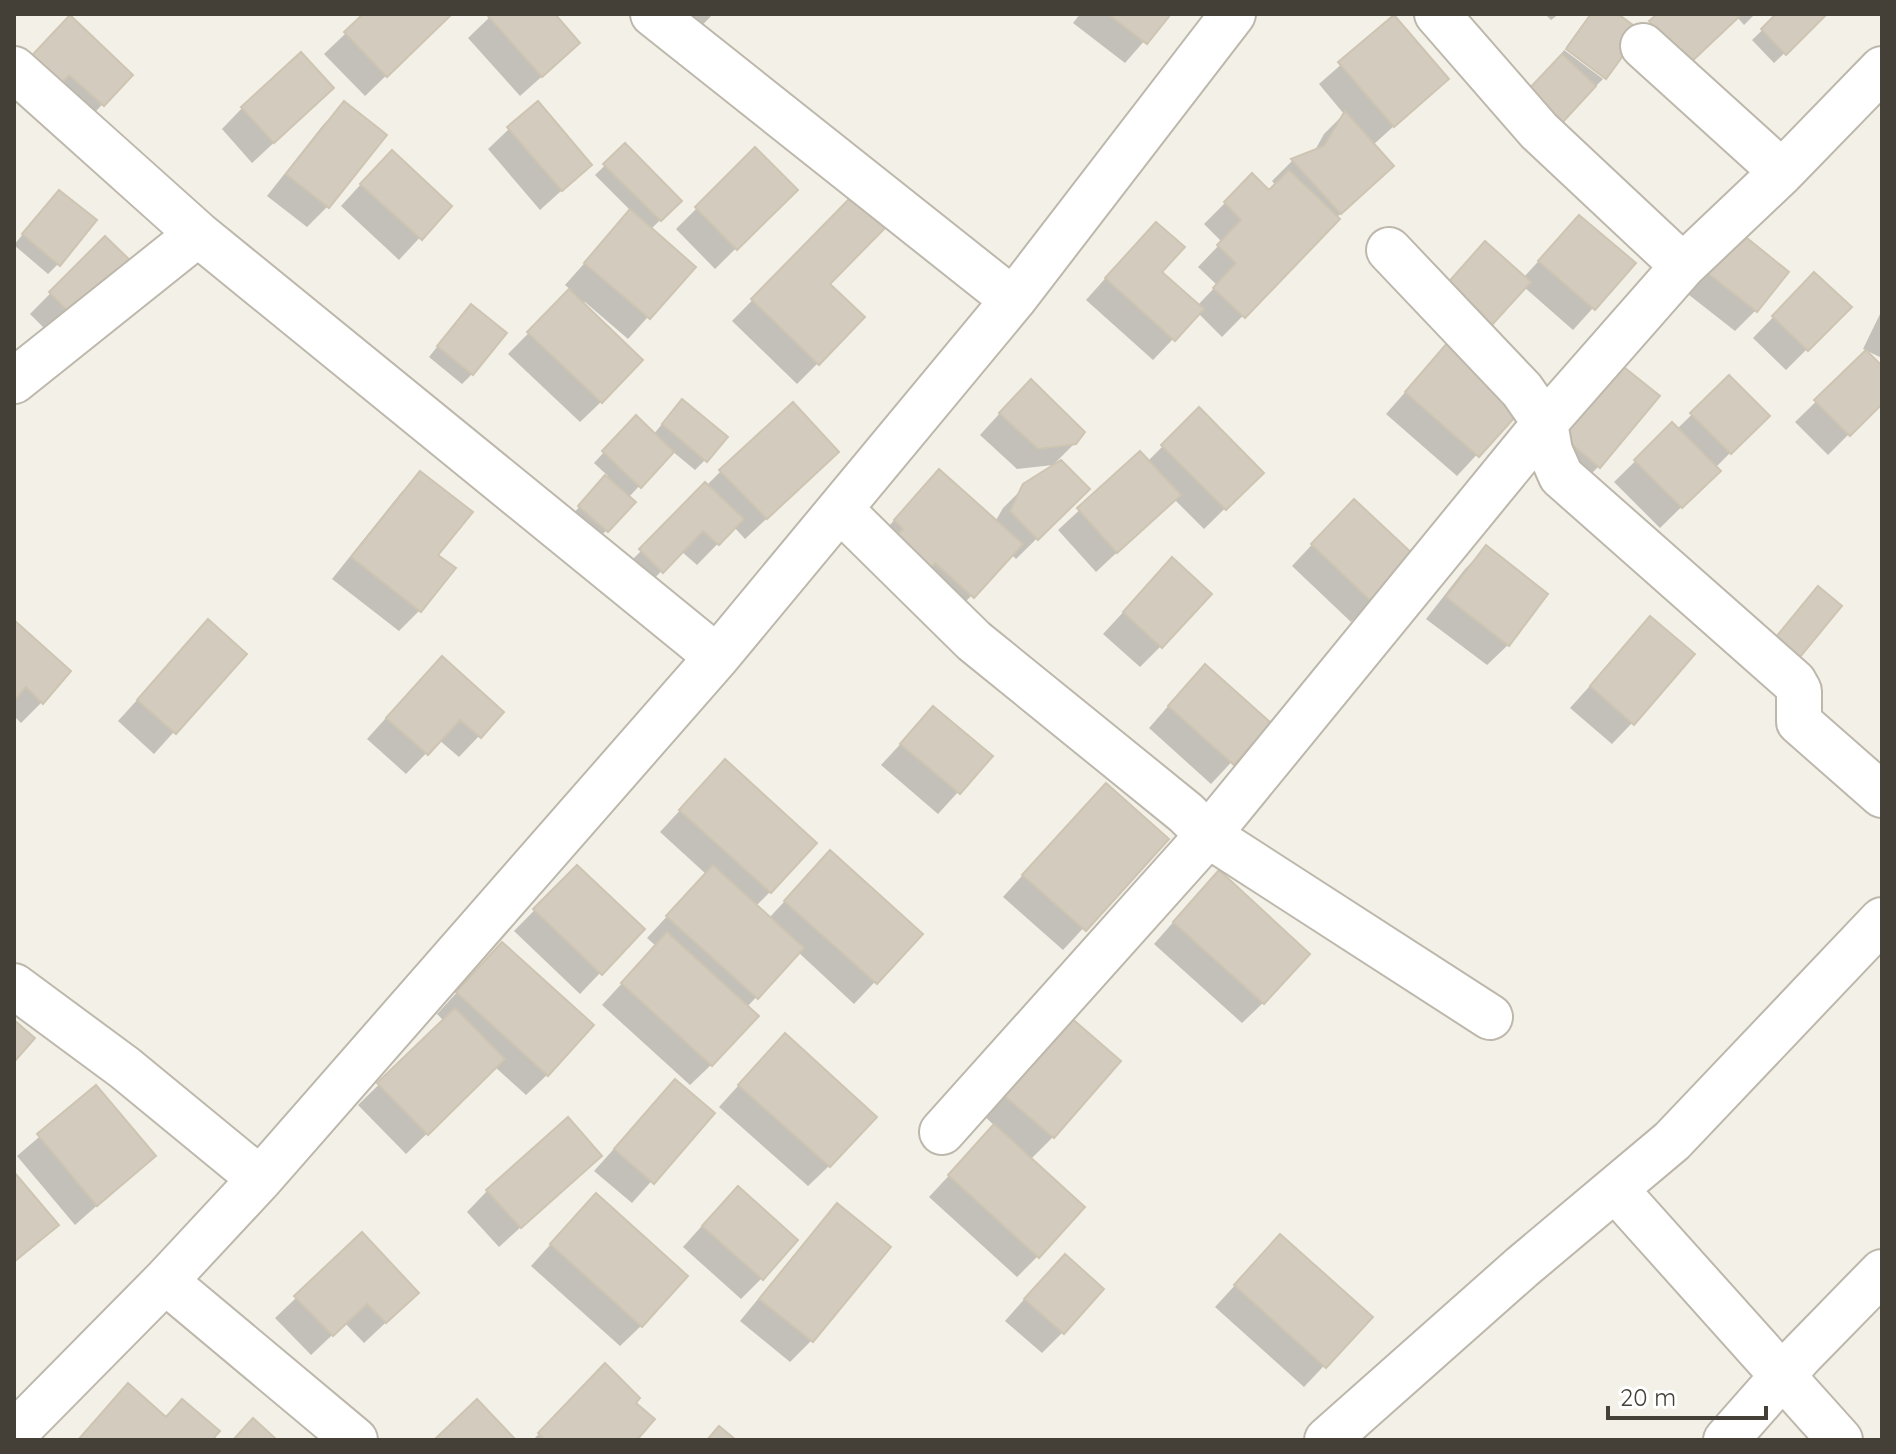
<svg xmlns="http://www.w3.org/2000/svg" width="1896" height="1454" font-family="Quicksand,sans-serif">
<rect width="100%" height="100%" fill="#f3f0e8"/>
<path fill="#0003" d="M 366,14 L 450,14 L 365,96 L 324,54 Z
M 493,14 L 552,14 L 557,63 L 520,96 L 468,38 Z
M 661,14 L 713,14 L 690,38 Z
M 1080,14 L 1168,14 L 1125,63 L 1073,23 Z
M 1545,14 L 1559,14 L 1551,20 Z
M 1590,14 L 1614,14 L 1640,33 L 1660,14 L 1755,14 L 1744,25 L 1737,17 L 1630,43 L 1606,76 L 1566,47 Z
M 1779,14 L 1825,14 L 1774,63 L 1752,40 Z
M 1394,18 L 1446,79 L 1373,145 L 1371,186 L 1336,218 L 1337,220 L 1222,337 L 1198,313 L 1153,360 L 1086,300 L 1135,245 L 1159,273 L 1197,306 L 1217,285 L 1198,267 L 1222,242 L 1204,224 L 1252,176 L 1269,193 L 1276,186 L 1272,181 L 1292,161 L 1314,152 L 1324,134 L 1344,114 L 1319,84 Z
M 49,39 L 130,75 L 82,126 L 48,95 L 30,113 L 14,98 Z
M 1564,50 L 1603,79 L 1595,87 L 1557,60 Z
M 344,104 L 328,206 L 307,227 L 267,196 L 323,125 Z
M 242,108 L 311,108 L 252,163 L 222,129 Z
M 509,129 L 590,165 L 540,210 L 488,149 Z
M 625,146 L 680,201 L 650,230 L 693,267 L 628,339 L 585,302 L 582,304 L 601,402 L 580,422 L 508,354 L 571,290 L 565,285 L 631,211 L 595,175 Z
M 755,150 L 795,190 L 715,269 L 676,229 Z
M 371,173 L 449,206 L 399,260 L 341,206 Z
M 856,194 L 828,284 L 818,363 L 797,384 L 732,321 Z
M 49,202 L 58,264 L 48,274 L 14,245 Z
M 1579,217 L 1633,264 L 1573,330 L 1524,287 L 1523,278 Z
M 105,238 L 57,341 L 30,314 Z
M 1695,270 L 1786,272 L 1755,311 L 1735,331 L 1684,291 Z
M 1814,275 L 1849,307 L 1786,370 L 1753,338 Z
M 1882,310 L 1882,358 L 1863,349 Z
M 461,317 L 472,374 L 462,384 L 429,357 Z
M 1866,353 L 1882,369 L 1882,401 L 1828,455 L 1795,422 Z
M 1429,365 L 1521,407 L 1457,476 L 1386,414 Z
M 1729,378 L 1767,416 L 1715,468 L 1718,471 L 1660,528 L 1614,482 L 1672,425 L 1677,429 Z
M 1595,383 L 1598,467 L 1578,487 L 1537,453 Z
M 1010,402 L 1075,443 L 1053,465 L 1017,469 L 980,435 Z
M 1199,410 L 1261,473 L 1204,529 L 1174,499 L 1096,572 L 1058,530 L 1140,454 L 1147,462 Z
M 672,412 L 705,460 L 695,470 L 672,451 L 628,498 L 633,503 L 596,541 L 570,517 L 608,476 L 594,463 L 626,428 L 653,435 Z
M 721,471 L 815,473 L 745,539 L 734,527 L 697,565 L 681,551 L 641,592 L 620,572 Z
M 420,473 L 436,555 L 419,611 L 399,631 L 332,579 L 400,494 Z
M 1025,486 L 1087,489 L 1016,559 L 1011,554 L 951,617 L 875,542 L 918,493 L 995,522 L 1003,508 Z
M 1333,522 L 1372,601 L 1351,622 L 1292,566 Z
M 1486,548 L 1508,645 L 1487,665 L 1426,619 L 1465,569 Z
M 1152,581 L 1161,646 L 1140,667 L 1103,634 Z
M 1650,619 L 1632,723 L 1612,744 L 1570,708 Z
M 208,622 L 244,654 L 154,754 L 118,721 Z
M 14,623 L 42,702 L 21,723 L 14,716 Z
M 421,679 L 479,736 L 459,757 L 439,740 L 406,774 L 367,739 Z
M 1185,687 L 1268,723 L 1211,784 L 1149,728 Z
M 934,708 L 990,757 L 938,814 L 881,765 Z
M 705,783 L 770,892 L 756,906 L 769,918 L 810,874 L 920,934 L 854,1004 L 798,952 L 747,1007 L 711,1065 L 690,1085 L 602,1005 L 656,946 L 647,938 L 706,874 L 660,832 Z
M 1085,806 L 1166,839 L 1063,950 L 1003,897 Z
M 577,867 L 600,973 L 580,994 L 514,931 Z
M 1198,894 L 1263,1003 L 1242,1023 L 1154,944 Z
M 482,965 L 547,1075 L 526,1095 L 495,1067 L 406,1154 L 358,1105 L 444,1021 L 437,1014 Z
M 1049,1039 L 1053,1137 L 1030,1160 L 1038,1256 L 1017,1277 L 929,1197 L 995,1126 L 983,1115 Z
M 764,1057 L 829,1166 L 808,1186 L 719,1107 Z
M 675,1081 L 712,1113 L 632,1203 L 594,1171 Z
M 96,1088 L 153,1156 L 75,1225 L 17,1156 Z
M 599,1156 L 499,1247 L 467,1212 L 487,1191 Z
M 838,1206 L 888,1247 L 811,1341 L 790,1362 L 740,1321 L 817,1227 Z
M 717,1209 L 762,1278 L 741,1299 L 683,1247 Z
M 576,1216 L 641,1326 L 620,1346 L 531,1266 Z
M 362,1235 L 396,1313 L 364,1343 L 345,1323 L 311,1355 L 275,1318 Z
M 1260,1258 L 1370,1317 L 1304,1387 L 1215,1307 Z
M 1044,1277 L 1063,1332 L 1042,1353 L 1005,1321 Z
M 605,1366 L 633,1403 L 634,1440 L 533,1440 Z"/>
<path fill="#d3ccbe" stroke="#cec4b2" stroke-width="2" d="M 363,14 L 452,14 L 387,77 L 344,32 Z
M 490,14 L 555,14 L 580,43 L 542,77 L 488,16 Z
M 1108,14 L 1171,14 L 1147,44 Z
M 1591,14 L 1618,14 L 1641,31 L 1606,79 L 1566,49 Z
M 1657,14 L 1742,14 L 1689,64 L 1649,21 Z
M 1776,14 L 1827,14 L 1786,55 L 1761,29 Z
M 70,15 L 133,75 L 104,106 L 69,75 L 52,94 L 22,66 Z
M 1394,15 L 1449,79 L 1394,127 L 1338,62 Z
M 301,52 L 334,88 L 274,143 L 241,107 Z
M 1562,54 L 1596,86 L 1561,124 L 1527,91 Z
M 344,101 L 387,135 L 329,208 L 286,174 Z
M 538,101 L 592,165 L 562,191 L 507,127 Z
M 1345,111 L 1394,166 L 1341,214 L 1291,159 L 1324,146 Z
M 625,143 L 682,201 L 661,221 L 603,164 Z
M 755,147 L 798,190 L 737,250 L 695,207 Z
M 392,150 L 452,206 L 422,240 L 360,184 Z
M 1289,170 L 1340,219 L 1245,318 L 1213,288 L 1236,263 L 1217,245 L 1241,220 L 1224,202 L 1252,173 L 1269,190 Z
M 59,190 L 97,220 L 60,266 L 22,234 Z
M 856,192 L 889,224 L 830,284 L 865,317 L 819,365 L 751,299 Z
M 630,209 L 696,267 L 650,319 L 584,263 Z
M 1579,215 L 1636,263 L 1595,310 L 1538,261 Z
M 1156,222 L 1185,247 L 1162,272 L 1204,309 L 1175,341 L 1105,278 Z
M 1737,230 L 1789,272 L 1757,312 L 1704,270 Z
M 105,236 L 136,266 L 79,322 L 49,292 Z
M 1485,241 L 1531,282 L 1490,327 L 1445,286 Z
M 1814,272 L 1852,307 L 1808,351 L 1772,316 Z
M 569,289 L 643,360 L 602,403 L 527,332 Z
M 471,304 L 507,333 L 473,375 L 437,346 Z
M 1449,341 L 1524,407 L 1479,457 L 1405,392 Z
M 1866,350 L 1882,366 L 1882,404 L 1850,436 L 1814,400 Z
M 1615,360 L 1660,396 L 1600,468 L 1556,431 Z
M 1729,375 L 1770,416 L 1731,454 L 1690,413 Z
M 1031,379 L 1085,432 L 1076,444 L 1038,449 L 999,413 Z
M 682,399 L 728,437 L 707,462 L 662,424 Z
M 793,402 L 839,452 L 767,519 L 719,470 Z
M 1199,407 L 1264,473 L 1226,510 L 1161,445 Z
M 636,415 L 674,452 L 641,488 L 602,451 Z
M 1672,422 L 1721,471 L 1682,508 L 1634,460 Z
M 1140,451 L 1181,495 L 1117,553 L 1077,508 Z
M 1061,460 L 1090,489 L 1038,540 L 1010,511 L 1023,484 Z
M 939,469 L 1023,544 L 974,598 L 935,563 L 928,572 L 893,540 L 903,529 L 894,520 Z
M 420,471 L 473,512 L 438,555 L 456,568 L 421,612 L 351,557 Z
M 605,475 L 636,502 L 608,532 L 578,506 Z
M 705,482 L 744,519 L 719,545 L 703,531 L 663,573 L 639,549 Z
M 1354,499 L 1416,557 L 1373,603 L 1311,544 Z
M 1486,545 L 1548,594 L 1509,646 L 1446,597 Z
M 1172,557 L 1212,594 L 1162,648 L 1123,612 Z
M 1818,586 L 1842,606 L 1795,663 L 1771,643 Z
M 1650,616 L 1695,654 L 1634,725 L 1590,686 Z
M 208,619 L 247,654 L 176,734 L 137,700 Z
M 14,620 L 71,671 L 43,704 L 26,687 L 14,701 Z
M 442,656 L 504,712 L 481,738 L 460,720 L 428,755 L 386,718 Z
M 1205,664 L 1271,723 L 1234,765 L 1168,706 Z
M 933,706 L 993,756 L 960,794 L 900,744 Z
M 725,759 L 817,843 L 771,893 L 679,810 Z
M 1106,783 L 1169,839 L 1086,931 L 1022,875 Z
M 830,850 L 923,934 L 877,984 L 784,901 Z
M 577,865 L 645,929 L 602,975 L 533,909 Z
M 713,865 L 804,948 L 758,999 L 666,916 Z
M 1219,870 L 1310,954 L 1264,1004 L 1173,922 Z
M 667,932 L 759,1016 L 712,1066 L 621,983 Z
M 502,942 L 594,1025 L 548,1076 L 456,992 Z
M 455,1008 L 505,1059 L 428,1135 L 377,1083 Z
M 1069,1016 L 1121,1061 L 1054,1138 L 1002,1094 Z
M 14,1020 L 35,1038 L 14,1062 Z
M 785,1033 L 877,1117 L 830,1167 L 738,1085 Z
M 675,1079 L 715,1113 L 654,1184 L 614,1149 Z
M 96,1085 L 156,1156 L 97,1206 L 37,1134 Z
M 568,1117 L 602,1156 L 521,1228 L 486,1190 Z
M 994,1124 L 1085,1207 L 1039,1258 L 948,1175 Z
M 14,1172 L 59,1225 L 14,1262 Z
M 738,1186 L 798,1240 L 763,1280 L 702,1226 Z
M 596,1193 L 688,1276 L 642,1327 L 550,1244 Z
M 837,1203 L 891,1247 L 813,1342 L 759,1299 Z
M 362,1232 L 419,1293 L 386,1323 L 367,1304 L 333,1336 L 294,1296 Z
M 1280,1234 L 1373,1317 L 1326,1368 L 1234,1285 Z
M 1065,1254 L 1104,1289 L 1064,1334 L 1024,1299 Z
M 605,1363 L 640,1398 L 636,1403 L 655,1419 L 637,1440 L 545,1440 L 538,1433 Z
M 128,1383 L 166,1417 L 182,1399 L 220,1431 L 212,1440 L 78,1440 Z
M 477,1399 L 516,1440 L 434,1440 Z
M 253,1418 L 277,1440 L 233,1440 Z
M 719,1426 L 736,1440 L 707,1440 Z"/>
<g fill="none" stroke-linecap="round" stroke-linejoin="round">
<g stroke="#bdb8ab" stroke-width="48">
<path id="minor" d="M 653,14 L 1013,300
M 1437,14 L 1539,131 L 1683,266 L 1782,172 L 1882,69
M 1643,46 L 1782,172
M 14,69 L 198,234 L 717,657
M 1389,250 L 1522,390 L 1545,423 L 1550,451 L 1561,476 L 1794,682 L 1799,691 L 1799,722 L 1882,795
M 14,381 L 198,234
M 841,510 L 974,641 L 1186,813 L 1208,835 L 1490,1017
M 14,986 L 125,1068 L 260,1179
M 942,1132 L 1208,835 L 1545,423 L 1683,266
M 1615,1189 L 1840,1440
M 165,1281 L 355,1440
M 14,1434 L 165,1281 L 260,1179 L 717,657 L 1013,300 L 1233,14
M 1327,1440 L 1522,1267 L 1672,1141 L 1882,920
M 1726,1440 L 1800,1356 L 1882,1272"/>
</g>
<use href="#minor" stroke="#fff" stroke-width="44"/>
</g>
<rect width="1896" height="1454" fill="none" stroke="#454037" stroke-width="32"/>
<path d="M1608 1406v12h158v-12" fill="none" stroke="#454037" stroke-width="4"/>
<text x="1620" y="1406" font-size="24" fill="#454037" stroke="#ffffff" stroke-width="6" paint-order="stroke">20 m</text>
</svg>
